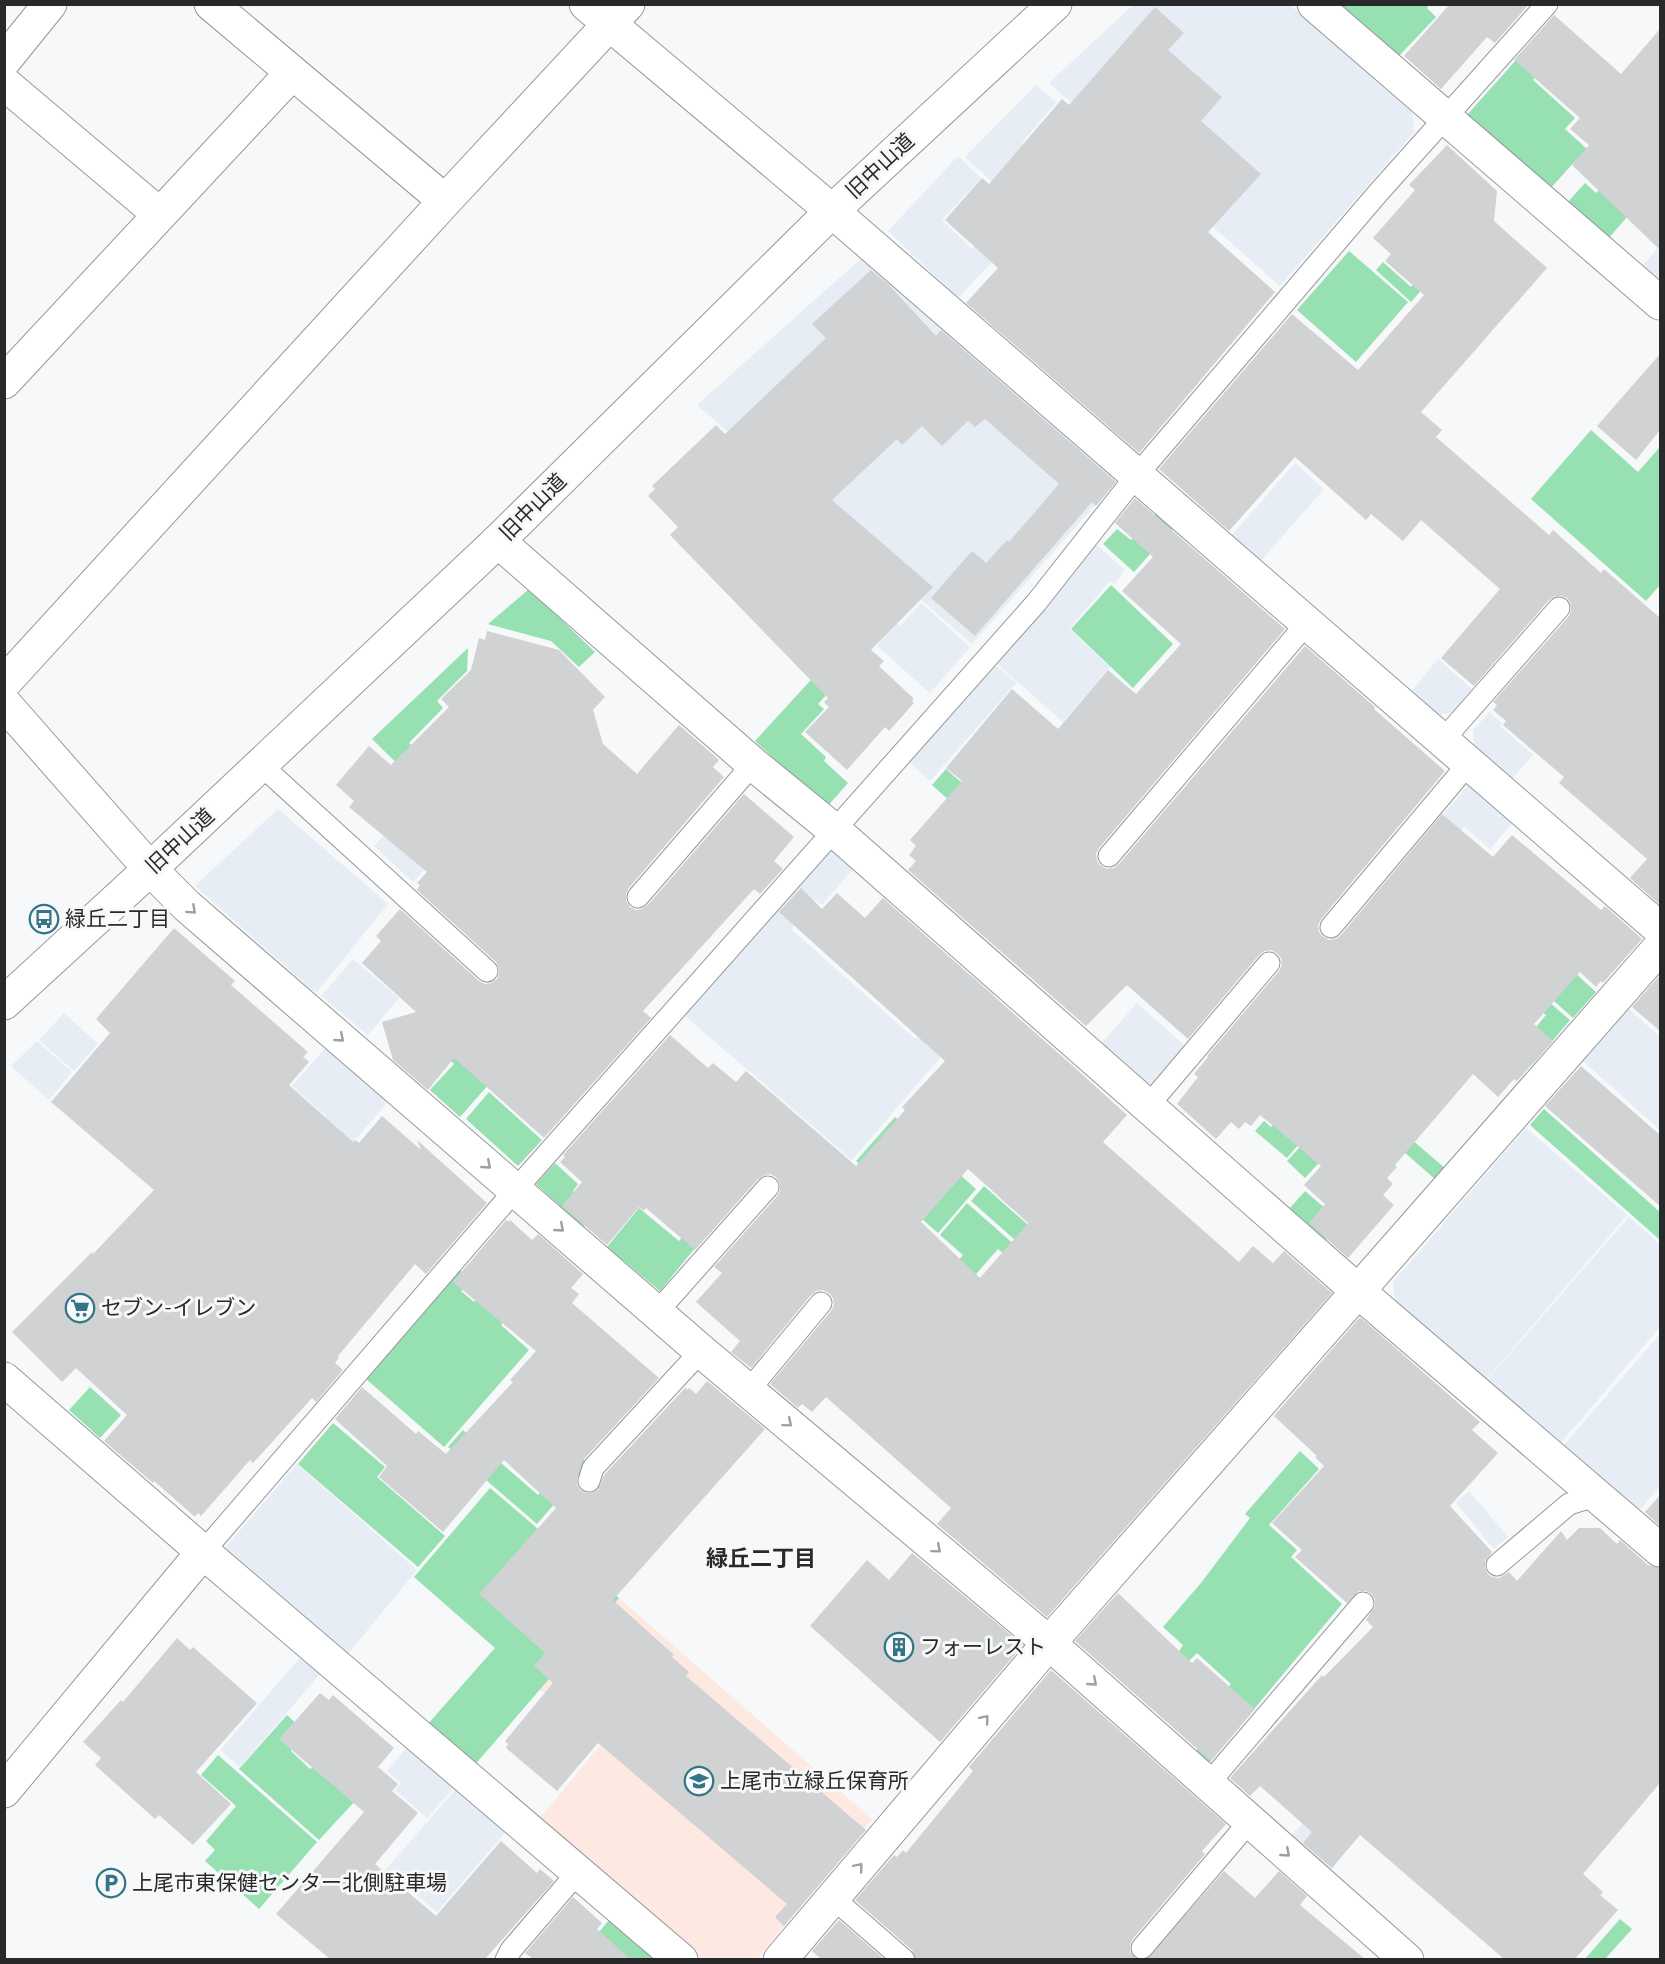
<svg xmlns="http://www.w3.org/2000/svg" width="1665" height="1964" font-family="Quicksand,'Noto Sans JP',sans-serif">
<rect width="100%" height="100%" fill="#f6f8f9"/>
<path fill="#e6edf5" d="M 1133,5 L 1290,5 L 1412,112 L 1414,132 L 1280,286 L 1049,83 Z
M 1036,85 L 1056,102 L 1022,143 L 1059,175 L 1029,215 L 965,157 Z
M 958,156 L 981,178 L 942,220 L 972,249 L 975,246 L 992,262 L 958,298 L 888,231 Z
M 1660,246 L 1660,275 L 1657,279 L 1642,266 Z
M 864,256 L 1117,480 L 972,644 L 697,405 Z
M 1295,463 L 1324,489 L 1260,562 L 1232,535 Z
M 1097,545 L 1125,570 L 1114,584 L 1110,581 L 1069,629 L 1110,667 L 1063,722 L 995,662 Z
M 921,603 L 970,647 L 930,693 L 877,646 L 897,623 L 900,626 Z
M 1438,659 L 1472,689 L 1452,713 L 1434,715 L 1410,693 Z
M 994,664 L 1016,683 L 930,781 L 908,761 Z
M 1489,712 L 1502,723 L 1500,726 L 1533,755 L 1512,779 L 1474,746 L 1473,731 Z
M 1471,782 L 1515,820 L 1490,849 L 1465,827 L 1458,833 L 1440,818 Z
M 425,789 L 464,824 L 413,882 L 374,846 Z
M 278,809 L 388,904 L 316,993 L 195,886 Z
M 830,848 L 853,869 L 822,905 L 816,900 L 791,929 L 915,1039 L 976,971 L 999,989 L 852,1160 L 683,1014 Z
M 353,959 L 399,998 L 368,1035 L 321,996 Z
M 1137,1003 L 1185,1046 L 1147,1088 L 1099,1046 Z
M 1629,1009 L 1660,1037 L 1660,1130 L 1583,1061 Z
M 64,1013 L 98,1044 L 74,1071 L 39,1040 Z
M 37,1041 L 72,1072 L 49,1100 L 11,1066 Z
M 326,1047 L 388,1102 L 285,1220 L 300,1148 L 327,1117 L 292,1086 Z
M 1526,1128 L 1627,1215 L 1486,1380 L 1395,1302 L 1393,1282 Z
M 1629,1217 L 1660,1244 L 1660,1327 L 1559,1445 L 1486,1381 Z
M 1660,1334 L 1660,1486 L 1639,1511 L 1564,1445 Z
M 297,1464 L 417,1570 L 346,1656 L 224,1549 Z
M 1469,1491 L 1508,1537 L 1494,1549 L 1456,1503 Z
M 300,1658 L 320,1674 L 240,1767 L 220,1750 Z
M 408,1746 L 455,1786 L 427,1818 L 395,1790 L 401,1783 L 387,1771 Z
M 458,1787 L 507,1830 L 437,1912 L 405,1885 L 392,1899 L 372,1885 Z
M 1309,1817 L 1322,1829 L 1311,1841 L 1336,1864 L 1326,1874 L 1288,1839 Z"/>
<path fill="#fde9e2" d="M 619,1598 L 872,1819 L 757,1959 L 698,1959 L 539,1819 L 602,1743 L 539,1689 Z"/>
<path fill="#96e0b1" d="M 1342,5 L 1429,5 L 1427,8 L 1436,17 L 1397,58 Z
M 1527,48 L 1547,65 L 1533,80 L 1575,118 L 1565,129 L 1599,160 L 1577,159 L 1548,191 L 1466,116 Z
M 1617,170 L 1639,200 L 1660,220 L 1660,235 L 1633,210 L 1608,239 L 1567,203 L 1585,183 L 1596,193 Z
M 1449,244 L 1456,250 L 1411,302 L 1376,270 L 1383,262 L 1411,287 Z
M 1349,251 L 1408,302 L 1356,362 L 1297,310 Z
M 1591,430 L 1638,472 L 1660,447 L 1660,585 L 1646,601 L 1531,499 Z
M 1157,512 L 1174,527 L 1134,572 L 1103,544 L 1117,529 L 1131,540 Z
M 1111,585 L 1173,644 L 1133,688 L 1071,629 Z
M 529,589 L 595,652 L 579,667 L 551,641 L 488,624 Z
M 854,633 L 870,647 L 818,704 L 824,709 L 801,734 L 826,757 L 824,761 L 848,783 L 826,808 L 755,741 Z
M 468,648 L 467,671 L 437,701 L 443,708 L 409,743 L 413,747 L 414,780 L 372,739 Z
M 946,769 L 985,803 L 1022,865 L 932,785 Z
M 1556,956 L 1596,992 L 1573,1018 L 1533,982 Z
M 1543,997 L 1570,1020 L 1532,1065 L 1516,1051 L 1546,1015 L 1535,1006 Z
M 446,1038 L 489,1084 L 460,1117 L 430,1090 L 454,1064 L 438,1048 Z
M 1320,1061 L 1446,1169 L 1436,1180 L 1340,1096 L 1287,1158 L 1255,1131 L 1264,1121 L 1271,1127 L 1293,1101 Z
M 489,1092 L 542,1140 L 518,1166 L 466,1119 Z
M 1342,1101 L 1346,1133 L 1305,1178 L 1287,1161 Z
M 1544,1109 L 1660,1212 L 1660,1240 L 1530,1125 Z
M 895,1117 L 976,1189 L 938,1233 L 856,1161 Z
M 555,1163 L 578,1184 L 573,1191 L 597,1213 L 583,1227 L 536,1184 Z
M 984,1186 L 1231,1405 L 1218,1419 L 971,1201 Z
M 1305,1191 L 1341,1222 L 1326,1240 L 1290,1208 Z
M 718,1195 L 730,1205 L 660,1291 L 607,1247 L 639,1208 L 679,1241 Z
M 967,1203 L 1017,1247 L 1008,1258 L 998,1249 L 920,1338 L 904,1323 L 963,1255 L 940,1235 Z
M 460,1270 L 470,1279 L 461,1291 L 474,1302 L 478,1297 L 504,1321 L 501,1325 L 529,1350 L 444,1447 L 365,1378 Z
M 90,1387 L 121,1415 L 100,1438 L 69,1410 Z
M 333,1423 L 385,1467 L 377,1477 L 445,1536 L 418,1567 L 298,1464 Z
M 463,1430 L 538,1495 L 575,1452 L 589,1464 L 537,1524 L 448,1447 Z
M 1300,1451 L 1319,1469 L 1269,1525 L 1297,1550 L 1291,1557 L 1342,1604 L 1207,1765 L 1197,1757 L 1197,1744 L 1186,1736 L 1231,1684 L 1197,1653 L 1185,1665 L 1176,1656 L 1183,1645 L 1163,1627 L 1201,1583 L 1250,1518 L 1245,1514 Z
M 490,1488 L 619,1598 L 473,1767 L 427,1725 L 495,1648 L 414,1577 Z
M 287,1715 L 301,1728 L 291,1751 L 310,1769 L 313,1767 L 356,1800 L 319,1840 L 239,1769 Z
M 218,1755 L 317,1842 L 259,1909 L 205,1861 L 215,1850 L 206,1841 L 236,1806 L 201,1775 Z
M 1620,1919 L 1632,1929 L 1605,1959 L 1585,1959 Z
M 609,1920 L 655,1960 L 576,1960 Z"/>
<path fill="#d0d2d4" fill-rule="evenodd" d="M 1450,4 L 1529,4 L 1495,43 L 1487,37 L 1441,89 L 1404,56 Z
M 1155,7 L 1184,33 L 1168,50 L 1222,97 L 1201,121 L 1261,174 L 1208,232 L 1275,292 L 1139,453 L 966,303 L 998,268 L 945,220 L 982,178 L 989,184 L 1062,99 L 1069,105 Z
M 1554,15 L 1621,74 L 1660,29 L 1660,250 L 1572,165 L 1589,145 L 1570,129 L 1580,118 L 1514,60 Z
M 1447,145 L 1497,191 L 1494,221 L 1547,268 L 1421,412 L 1442,430 L 1436,437 L 1549,535 L 1553,530 L 1601,573 L 1604,569 L 1660,618 L 1660,905 L 1630,878 L 1647,859 L 1559,783 L 1564,777 L 1503,725 L 1506,721 L 1493,710 L 1497,705 L 1493,702 L 1569,616 L 1571,611 L 1571,604 L 1567,598 L 1562,596 L 1555,596 L 1549,600 L 1474,686 L 1441,658 L 1500,589 L 1421,520 L 1403,541 L 1371,514 L 1366,520 L 1295,457 L 1229,531 L 1159,469 L 1292,314 L 1358,370 L 1424,295 L 1385,261 L 1391,254 L 1373,238 L 1415,190 L 1409,185 Z
M 871,270 L 888,284 L 936,336 L 941,330 L 1116,482 L 1096,506 L 1092,502 L 975,636 L 931,598 L 972,551 L 986,563 L 1007,540 L 1009,542 L 1059,484 L 985,419 L 975,427 L 968,421 L 942,446 L 922,426 L 902,445 L 897,439 L 832,500 L 933,587 L 871,650 L 884,661 L 879,666 L 914,699 L 912,701 L 914,703 L 889,731 L 885,727 L 847,770 L 805,732 L 829,707 L 824,702 L 828,698 L 670,535 L 678,527 L 648,496 L 655,489 L 652,486 L 716,425 L 725,434 L 826,338 L 812,324 Z
M 1660,354 L 1660,430 L 1636,460 L 1597,426 Z
M 1135,498 L 1285,629 L 1099,848 L 1096,854 L 1097,861 L 1100,865 L 1107,869 L 1114,868 L 1119,864 L 1305,646 L 1375,707 L 1374,709 L 1445,771 L 1321,919 L 1318,925 L 1319,932 L 1322,936 L 1329,940 L 1336,939 L 1341,935 L 1442,814 L 1493,857 L 1512,835 L 1601,910 L 1605,906 L 1642,939 L 1603,983 L 1601,981 L 1596,987 L 1580,972 L 1534,1024 L 1553,1041 L 1517,1081 L 1514,1079 L 1498,1097 L 1473,1074 L 1395,1165 L 1397,1167 L 1387,1178 L 1393,1184 L 1383,1195 L 1394,1205 L 1348,1258 L 1309,1223 L 1325,1204 L 1304,1185 L 1321,1166 L 1260,1115 L 1251,1126 L 1245,1122 L 1239,1129 L 1231,1122 L 1216,1139 L 1177,1104 L 1198,1077 L 1194,1074 L 1208,1057 L 1207,1056 L 1279,971 L 1282,965 L 1281,958 L 1278,954 L 1271,950 L 1264,951 L 1259,955 L 1188,1039 L 1127,985 L 1086,1026 L 908,870 L 916,861 L 909,855 L 916,846 L 910,840 L 962,781 L 946,768 L 1012,689 L 1058,729 L 1108,670 L 1136,694 L 1181,644 L 1122,591 L 1153,557 L 1115,523 Z
M 487,631 L 559,650 L 605,697 L 593,710 L 603,744 L 637,774 L 679,725 L 719,760 L 713,767 L 724,777 L 628,889 L 626,894 L 626,901 L 630,907 L 636,910 L 642,909 L 648,905 L 744,794 L 794,837 L 774,861 L 783,869 L 760,894 L 754,889 L 643,1011 L 651,1018 L 544,1138 L 454,1058 L 428,1090 L 393,1060 L 382,1022 L 416,1012 L 362,963 L 381,941 L 376,936 L 400,909 L 479,981 L 485,984 L 491,983 L 497,979 L 499,974 L 499,968 L 496,962 L 417,890 L 420,885 L 417,883 L 427,872 L 349,807 L 354,801 L 336,785 L 369,746 L 391,765 L 449,707 L 441,699 L 471,670 L 479,638 L 485,640 Z
M 801,888 L 822,909 L 837,893 L 865,918 L 883,898 L 1074,1067 L 1127,1115 L 1103,1142 L 1239,1262 L 1253,1246 L 1273,1263 L 1284,1251 L 1332,1293 L 1047,1617 L 937,1524 L 951,1508 L 826,1397 L 812,1412 L 802,1404 L 798,1408 L 770,1384 L 831,1311 L 834,1305 L 833,1298 L 830,1294 L 823,1290 L 816,1291 L 811,1295 L 751,1368 L 731,1352 L 740,1341 L 696,1302 L 722,1273 L 714,1267 L 778,1195 L 780,1190 L 780,1184 L 776,1177 L 770,1174 L 765,1175 L 758,1179 L 695,1250 L 646,1208 L 644,1211 L 639,1207 L 607,1245 L 562,1206 L 582,1182 L 560,1162 L 565,1157 L 563,1155 L 670,1035 L 708,1068 L 713,1063 L 736,1082 L 746,1071 L 856,1166 L 905,1110 L 902,1107 L 945,1061 L 779,912 ZM 968,1169 L 1028,1223 L 980,1278 L 921,1222 Z
M 174,928 L 235,981 L 231,985 L 308,1052 L 303,1057 L 309,1062 L 289,1085 L 353,1142 L 356,1140 L 359,1143 L 382,1116 L 421,1150 L 417,1140 L 487,1203 L 426,1274 L 415,1264 L 338,1356 L 339,1357 L 335,1363 L 343,1370 L 316,1402 L 312,1398 L 253,1463 L 250,1460 L 201,1516 L 198,1513 L 195,1517 L 154,1481 L 153,1483 L 104,1441 L 127,1415 L 76,1368 L 62,1382 L 12,1332 L 92,1252 L 93,1254 L 154,1190 L 51,1102 L 110,1033 L 96,1019 Z
M 1660,975 L 1660,1031 L 1632,1007 Z
M 1581,1066 L 1660,1135 L 1660,1206 L 1545,1106 Z
M 506,1220 L 509,1222 L 510,1220 L 532,1240 L 538,1234 L 583,1274 L 571,1288 L 579,1294 L 572,1303 L 659,1378 L 583,1460 L 577,1478 L 577,1484 L 580,1490 L 586,1493 L 591,1493 L 598,1490 L 604,1475 L 685,1388 L 688,1390 L 689,1388 L 696,1394 L 707,1381 L 765,1429 L 613,1600 L 674,1655 L 672,1657 L 689,1672 L 686,1676 L 866,1830 L 784,1926 L 775,1917 L 787,1904 L 598,1743 L 557,1791 L 506,1748 L 508,1744 L 505,1741 L 553,1683 L 534,1666 L 545,1653 L 479,1594 L 556,1508 L 504,1460 L 443,1532 L 379,1477 L 387,1466 L 335,1419 L 362,1387 L 416,1434 L 418,1431 L 446,1454 L 513,1382 L 510,1380 L 536,1351 L 453,1282 Z
M 1360,1317 L 1480,1422 L 1472,1430 L 1498,1453 L 1450,1506 L 1492,1552 L 1485,1561 L 1485,1568 L 1488,1574 L 1492,1577 L 1499,1578 L 1509,1572 L 1517,1581 L 1561,1531 L 1567,1540 L 1579,1528 L 1600,1528 L 1617,1544 L 1620,1540 L 1648,1565 L 1660,1568 L 1660,1783 L 1583,1874 L 1603,1892 L 1600,1895 L 1618,1910 L 1575,1959 L 1504,1959 L 1360,1835 L 1332,1868 L 1303,1843 L 1312,1832 L 1260,1786 L 1250,1796 L 1230,1778 L 1322,1675 L 1324,1677 L 1373,1627 L 1366,1620 L 1375,1606 L 1375,1599 L 1372,1594 L 1366,1591 L 1359,1591 L 1347,1603 L 1295,1557 L 1302,1550 L 1272,1523 L 1324,1466 L 1315,1457 L 1317,1456 L 1274,1416 Z
M 1660,1495 L 1660,1526 L 1645,1512 Z
M 912,1553 L 1023,1645 L 940,1742 L 810,1626 L 867,1560 L 889,1580 Z
M 1118,1593 L 1192,1663 L 1197,1658 L 1255,1709 L 1211,1761 L 1075,1641 Z
M 177,1638 L 190,1650 L 193,1647 L 257,1703 L 196,1772 L 231,1804 L 193,1845 L 159,1815 L 155,1819 L 95,1765 L 101,1758 L 83,1742 L 121,1700 L 123,1702 Z
M 1051,1670 L 1226,1824 L 1202,1851 L 1205,1854 L 1132,1940 L 1130,1945 L 1130,1952 L 1137,1959 L 916,1959 L 912,1950 L 855,1900 L 894,1855 L 897,1857 L 903,1850 L 906,1853 L 973,1771 L 969,1767 Z
M 320,1693 L 329,1700 L 333,1695 L 394,1748 L 378,1767 L 398,1784 L 392,1791 L 418,1813 L 375,1864 L 436,1916 L 501,1841 L 537,1873 L 540,1869 L 554,1881 L 485,1959 L 330,1959 L 276,1914 L 364,1812 L 279,1739 Z
M 1224,1871 L 1255,1898 L 1279,1871 L 1307,1896 L 1300,1905 L 1365,1959 L 1147,1959 Z
M 573,1897 L 602,1923 L 597,1929 L 630,1959 L 533,1959 L 525,1953 Z
M 839,1920 L 884,1959 L 821,1959 L 812,1951 Z"/>
<g fill="none" stroke-linecap="round" stroke-linejoin="round">
<g stroke="#96989a" stroke-width="23">
<path id="service" d="M 1443,740 L 1559,608
M 261,765 L 487,971
M 1109,856 L 1307,623
M 638,897 L 753,764
M 1331,927 L 1469,763
M 1147,1107 L 1269,963
M 657,1312 L 768,1187
M 749,1390 L 821,1303
M 589,1481 L 593,1468 L 701,1351
M 203,1552 L 516,1189 L 1036,603 L 1137,475 L 1291,295 L 1378,193 L 1547,4
M 1497,1565 L 1569,1504 L 1598,1495
M 1209,1783 L 1363,1603
M 833,1898 L 904,1960
M 1142,1948 L 1250,1821
M 506,1960 L 511,1950 L 578,1872"/>
</g>
<g stroke="#96989a" stroke-width="35">
<path id="minor" d="M 211,4 L 445,201
M 586,4 L 832,211 L 1660,929
M 1314,4 L 1660,303
M 4,61 L 50,4
M 4,83 L 159,214
M 4,382 L 292,73
M 498,541 L 753,764 L 834,830 L 1359,1292 L 1660,1550
M 4,683 L 445,201 L 628,4
M 4,703 L 150,869 L 187,906 L 701,1351 L 1049,1643 L 1407,1960
M 4,1379 L 203,1552 L 681,1960
M 4,1791 L 203,1552
M 780,1960 L 1049,1643 L 1660,947"/>
</g>
<g stroke="#96989a" stroke-width="35">
<path id="secondary" d="M 4,1003 L 150,869 L 498,541 L 832,211 L 1055,4"/>
</g>
<use href="#service" stroke="#fff" stroke-width="21"/>
<use href="#minor" stroke="#fff" stroke-width="33"/>
<use href="#secondary" stroke="#fff" stroke-width="33"/>
</g>
<defs><path id="oneway-chevron" d="M-2-3.5L2.5 0L-2 3.5" fill="none" stroke-width="1.6" stroke-linecap="round" stroke-linejoin="round" transform="scale(1.5)"/></defs>
<g stroke="#9e9f9f">
<use href="#oneway-chevron" transform="translate(192 910) rotate(42)"/>
<use href="#oneway-chevron" transform="translate(340 1038) rotate(41)"/>
<use href="#oneway-chevron" transform="translate(487 1165) rotate(41)"/>
<use href="#oneway-chevron" transform="translate(560 1228) rotate(41)"/>
<use href="#oneway-chevron" transform="translate(788 1423) rotate(40)"/>
<use href="#oneway-chevron" transform="translate(937 1549) rotate(40)"/>
<use href="#oneway-chevron" transform="translate(1093 1682) rotate(41)"/>
<use href="#oneway-chevron" transform="translate(985 1719) rotate(-50)"/>
<use href="#oneway-chevron" transform="translate(1286 1853) rotate(41)"/>
<use href="#oneway-chevron" transform="translate(859 1867) rotate(-50)"/>
</g>
<defs>
<g id="bus-ring" transform="scale(1.5)"><circle r="9.5" fill="#f6f8f9" stroke="#337586" stroke-width="1.5"/><path d="M-5-6H5V4H4V6H2V4H-2V6H-4V4H-5ZM-3.5-4V0h7V-4ZM-3.5 1.2v1.5H-2V1.2ZM2 1.2v1.5H3.5V1.2Z" fill="#337586"/></g>
<g id="supermarket-ring" transform="scale(1.5)"><circle r="9.5" fill="#f6f8f9" stroke="#337586" stroke-width="1.5"/><path d="M-6-5.5h2.5l.6 2H6L4.5 2H-2.5L-4.4-4H-6ZM-1.5 3.2a1.3 1.3 0 1 0 .1 0ZM3 3.2a1.3 1.3 0 1 0 .1 0Z" fill="#337586"/></g>
<g id="building-ring" transform="scale(1.5)"><circle r="9.5" fill="#f6f8f9" stroke="#337586" stroke-width="1.5"/><path d="M-4-6H4V6H1V3H-1V6H-4ZM-2.5-4.3h1.7v1.8h-1.7ZM.8-4.3h1.7v1.8H.8ZM-2.5-1h1.7V.8h-1.7ZM.8-1h1.7V.8H.8Z" fill="#337586"/></g>
<g id="school-ring" transform="scale(1.5)"><circle r="9.5" fill="#f6f8f9" stroke="#337586" stroke-width="1.5"/><path d="M0-5L7-2L0 1L-7-2ZM-4 1L0 2.5L4 1V4Q0 6-4 4Z" fill="#337586"/></g>
<g id="parking-ring" transform="scale(1.5)"><circle r="9.5" fill="#f6f8f9" stroke="#337586" stroke-width="1.5"/><path d="M-3.5-5.5H1a3.5 3.5 0 0 1 0 7H-1V5.5H-3.5ZM-1-3.4V-.6H.8a1.4 1.4 0 0 0 0-2.8Z" fill="#337586"/></g>
</defs>
<g fill-rule="evenodd">
<use href="#bus-ring" x="44" y="919"/>
<use href="#supermarket-ring" x="80" y="1308"/>
<use href="#building-ring" x="899" y="1647"/>
<use href="#school-ring" x="699" y="1781"/>
<use href="#parking-ring" x="111" y="1883"/>
</g>
<g text-anchor="middle" stroke-width="6" stroke-linejoin="round" paint-order="stroke">
<g font-size="21" fill="#28292a" stroke="#f6f8f9">
<text transform="translate(880 166) rotate(-43)" y="7">旧中山道</text>
<text transform="translate(533 507) rotate(-45)" y="7">旧中山道</text>
<text transform="translate(180 841) rotate(-43)" y="7">旧中山道</text>
</g>
<g font-size="21" fill="#28292a" stroke="#f6f8f9" text-anchor="start">
<text x="65" y="926">緑丘二丁目</text>
<text x="101" y="1315">セブン-イレブン</text>
<text x="920" y="1654">フォーレスト</text>
<text x="720" y="1788">上尾市立緑丘保育所</text>
<text x="132" y="1890">上尾市東保健センター北側駐車場</text>
</g>
<g font-size="22" font-weight="bold" fill="#28292a" stroke="#f6f8f9">
<text x="761" y="1566">緑丘二丁目</text>
</g>
</g>
<rect width="1665" height="1964" fill="none" stroke="#28292a" stroke-width="12"/>
</svg>
